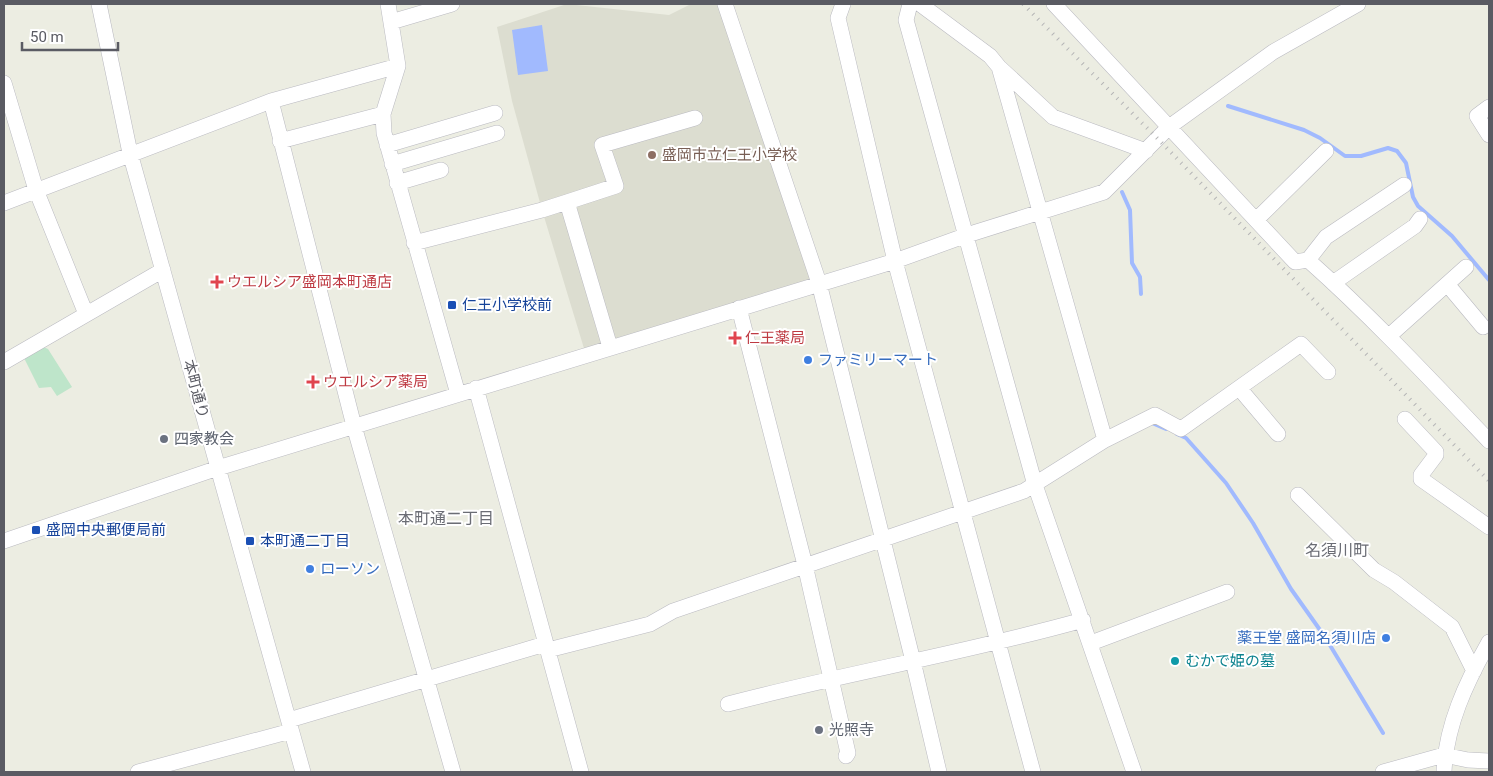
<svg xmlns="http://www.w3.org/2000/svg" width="1493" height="776" font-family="Roboto,'Noto Sans JP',sans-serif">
<rect width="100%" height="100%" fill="#ecede2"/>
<path fill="#dcddd0" d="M 567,4 L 669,15 L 691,4 L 725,4 L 819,283 L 586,355 L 542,210 L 512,101 L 497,27 Z"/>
<path fill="#bee5ca" d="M 41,346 L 48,349 L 72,387 L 57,396 L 51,387 L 39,388 L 24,358 Z"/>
<path fill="#a1bafe" d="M 542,25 L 548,71 L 518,75 L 512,30 Z"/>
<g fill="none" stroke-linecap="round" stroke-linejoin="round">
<path stroke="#a1bafe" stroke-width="4" d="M 1228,106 L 1304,130 L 1320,138 L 1345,156 L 1361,156 L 1388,148 L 1397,151 L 1406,163 L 1413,197 L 1418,206 L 1452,236 L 1489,280
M 1122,192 L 1130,210 L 1132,263 L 1140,277 L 1141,294
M 1152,423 L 1166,429
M 1177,434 L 1186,438 L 1226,483 L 1253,523 L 1291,589 L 1325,637 L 1383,733"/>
<g stroke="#babac1" stroke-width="16">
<path id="minor" d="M 99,4 L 130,153 L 303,772
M 388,4 L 398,66 L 383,114 L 384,133 L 458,394
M 725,4 L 819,283 L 913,661 L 939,772
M 843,4 L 838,18 L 895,261 L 1033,772
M 910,4 L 906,20 L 1035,485 L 1134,772
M 920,4 L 990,56 L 999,67 L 1053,117 L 1146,151
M 1054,4 L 1295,262 L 1308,260 C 1372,317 1430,379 1489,441
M 391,22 L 452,4
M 999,67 L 1105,440
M 4,83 L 36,190 L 86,314
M 271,101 L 354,426 L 453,772
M 1489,107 L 1477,116 L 1489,135
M 280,141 L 383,114
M 387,145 L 495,113
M 392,164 L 497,133
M 397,183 L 441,170
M 567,202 L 616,186 L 602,145 L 695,118
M 4,203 L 271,101 L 398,66
M 1256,220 L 1326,151
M 414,243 L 542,210 L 567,202 L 610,347
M 1308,260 L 1326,237 L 1404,185
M 1333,283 L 1415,226 L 1420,219
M 1447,284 L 1466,267
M 739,308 L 805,565 L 848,753 L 846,756
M 1389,336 L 1447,284 L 1483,327
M 4,362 L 163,270
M 476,388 L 581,772
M 1239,388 L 1278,434
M 1405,419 L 1436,452 L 1436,455 L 1421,475 L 1421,479 L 1489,527
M 1298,495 L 1374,570 L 1394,582 L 1452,627 L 1474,671
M 4,541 L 218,468 L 895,261 L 967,235 L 1104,192 L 1169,127 L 1273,52 L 1358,4
M 1091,643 L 1227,592
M 548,650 L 650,624 L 673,611 L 1024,491 L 1105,440 L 1155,415 L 1181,429 L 1301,344 L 1328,372
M 728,704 C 846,673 966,653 1083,620
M 289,720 L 545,644
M 138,772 L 291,731
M 1383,772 L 1444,755 L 1468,760 L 1489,761
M 1444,772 C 1446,725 1466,683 1489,642"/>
</g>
<use href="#minor" stroke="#fff" stroke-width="15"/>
<path stroke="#b5b5b6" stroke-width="4" stroke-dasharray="1 6" stroke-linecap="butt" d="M 1023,4 L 1158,139 L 1489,481"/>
</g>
<circle fill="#8d6e63" stroke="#fff" stroke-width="2" cx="652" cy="155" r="5"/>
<g fill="#e0444e" stroke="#fff" stroke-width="2">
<path d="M214.5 274.5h5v5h5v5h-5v5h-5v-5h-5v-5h5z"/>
<path d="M732.5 330.5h5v5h5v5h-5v5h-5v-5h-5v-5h5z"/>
<path d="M310.5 374.5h5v5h5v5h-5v5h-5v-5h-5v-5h5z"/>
</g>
<g fill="#1a4fb4" stroke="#fff" stroke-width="2">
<rect x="447" y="300" width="10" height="10" rx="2.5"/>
<rect x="31" y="525" width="10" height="10" rx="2.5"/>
<rect x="245" y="536" width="10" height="10" rx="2.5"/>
</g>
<g fill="#3f7fe0" stroke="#fff" stroke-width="2">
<circle cx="808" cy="360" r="5"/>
<circle cx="310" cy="569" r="5"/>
<circle cx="1386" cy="638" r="5"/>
</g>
<g fill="#6b7280" stroke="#fff" stroke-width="2">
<circle cx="164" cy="439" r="5"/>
<circle cx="819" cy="730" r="5"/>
</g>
<circle fill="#0f9aa8" stroke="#fff" stroke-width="2" cx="1175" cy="661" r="5"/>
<g text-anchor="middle" stroke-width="4" stroke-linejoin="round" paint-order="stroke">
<g font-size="15" fill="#785e54" stroke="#fff" text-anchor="start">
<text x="662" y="160">盛岡市立仁王小学校</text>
</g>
<g font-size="15" fill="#be3a42" stroke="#fff" text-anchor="start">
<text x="227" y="287">ウエルシア盛岡本町通店</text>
<text x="745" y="343">仁王薬局</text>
<text x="323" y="387">ウエルシア薬局</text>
</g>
<g font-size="15" fill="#164399" stroke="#fff" text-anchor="start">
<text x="462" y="310">仁王小学校前</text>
<text x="46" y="535">盛岡中央郵便局前</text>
<text x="260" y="546">本町通二丁目</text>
</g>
<g font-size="15" fill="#366cbe" stroke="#fff" text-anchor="start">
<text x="818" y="365">ファミリーマート</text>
<text x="320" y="574">ローソン</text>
<text x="1376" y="643" text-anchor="end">薬王堂 盛岡名須川店</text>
</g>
<g font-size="15" fill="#5a5b63" stroke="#fff">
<text transform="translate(196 389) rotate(75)" y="5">本町通り</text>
</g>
<g font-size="15" fill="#5b616d" stroke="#fff" text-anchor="start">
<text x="174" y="444">四家教会</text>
<text x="829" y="735">光照寺</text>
</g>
<g font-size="15" fill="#0d838f" stroke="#fff" text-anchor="start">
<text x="1185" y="666">むかで姫の墓</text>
</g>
<g font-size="16" fill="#6b6d75" stroke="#fff">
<text x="446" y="524">本町通二丁目</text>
<text x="1337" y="556">名須川町</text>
</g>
</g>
<rect width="1493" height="776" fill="none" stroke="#5a5b63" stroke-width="10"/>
<path d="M22 42v8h96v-8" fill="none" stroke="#5a5b63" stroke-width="2.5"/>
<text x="30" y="42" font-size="15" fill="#5a5b63" stroke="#ffffff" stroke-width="4" paint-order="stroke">50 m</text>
</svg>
